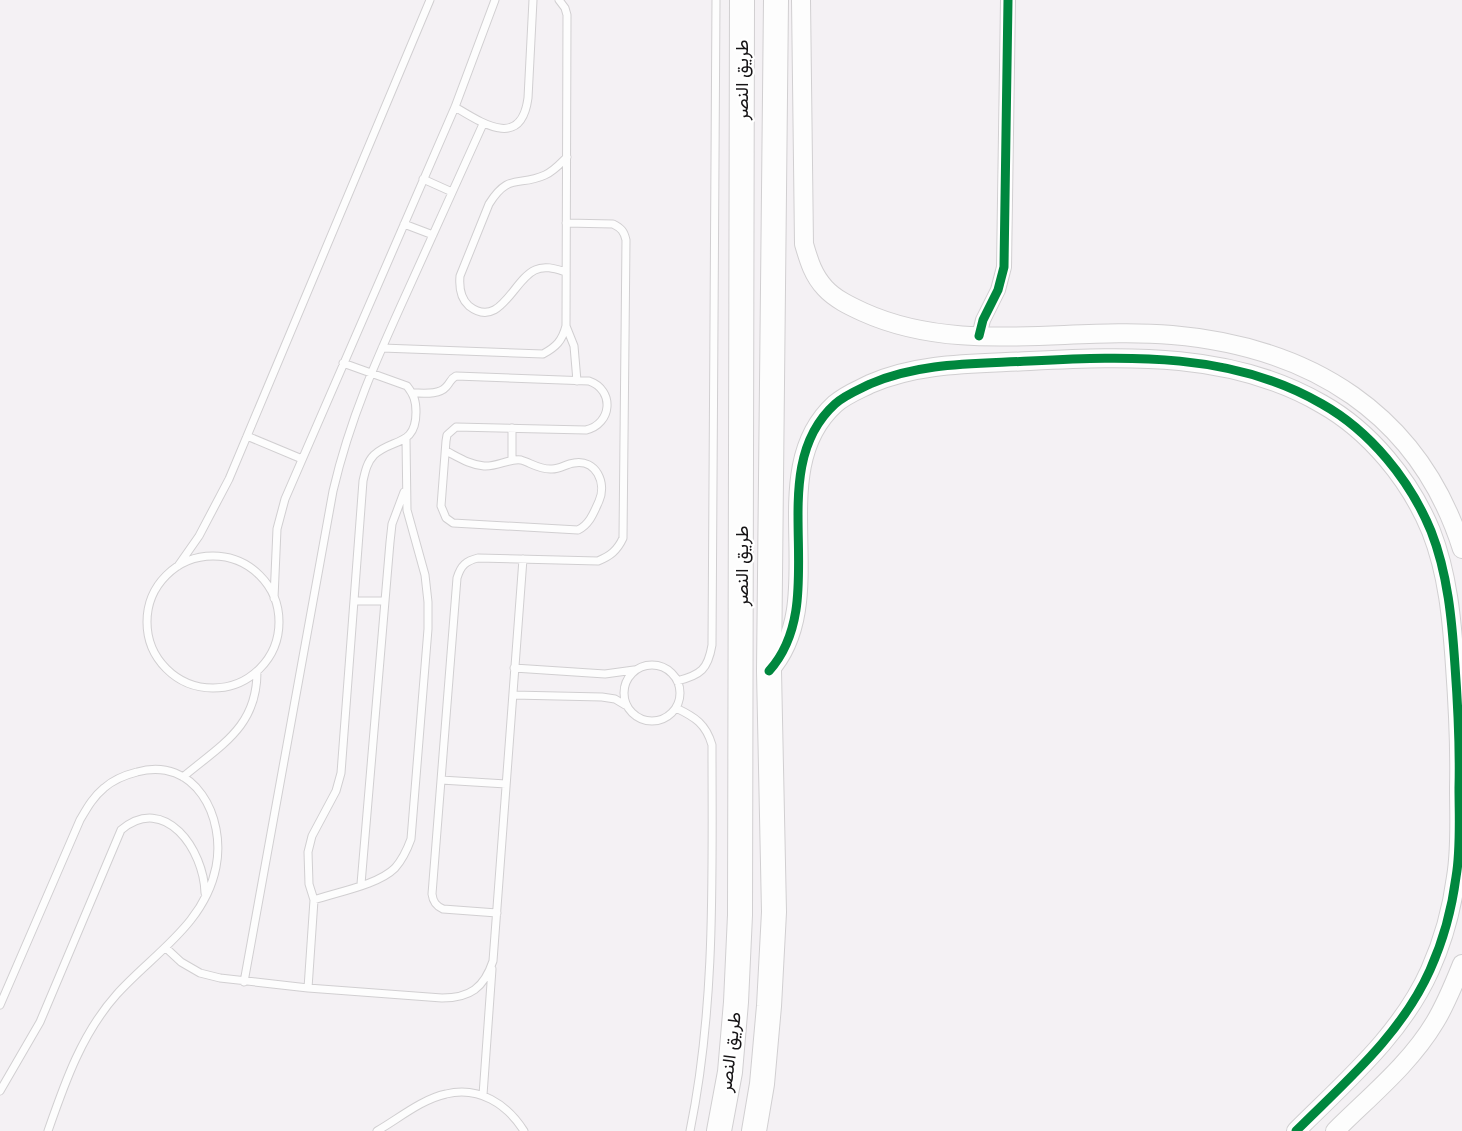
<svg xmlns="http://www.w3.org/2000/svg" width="1462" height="1131" font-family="Poppins,Vazirmatn,sans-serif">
<rect width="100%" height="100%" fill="#f4f1f4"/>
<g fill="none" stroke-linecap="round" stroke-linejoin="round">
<g stroke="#d1cfd1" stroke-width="9">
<path id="lane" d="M 455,107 C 482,123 521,150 528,98 L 533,0
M 423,179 L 452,192
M 404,224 L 433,235
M 566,272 C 556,269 545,265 535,270 C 513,280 500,330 469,306 C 460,298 459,287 460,276 L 489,204 C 509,172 519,187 545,175 C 554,171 560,164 567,157
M 566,326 L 574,346 L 577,381
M 382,348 L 543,354 C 556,347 562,341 566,326 L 567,15 L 565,8 L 559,0
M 413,393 C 423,393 439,395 446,387 C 451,382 450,379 456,376 L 589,381 C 615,390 612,424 586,430 L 456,427 L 447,435 L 446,441 L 441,506 L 446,518 L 453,523 L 578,530 C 590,524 594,512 599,501 C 607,483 596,459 574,463 C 566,464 560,469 552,469 C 540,470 531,463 521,460 C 510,458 497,467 484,466 C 470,465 458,457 446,451
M 512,428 L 512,460
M 247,436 L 302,459
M147 622a66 66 0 1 1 132 0a66 66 0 1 1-132 0Z
M 178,566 L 199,536 L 229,479 L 430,0
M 274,598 L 277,529 L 285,499 L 455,107 L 495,0
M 354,601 L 385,601
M624 693a28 28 0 1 1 56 0a28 28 0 1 1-56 0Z
M 514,668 L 605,674 L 634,670
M 677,681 C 701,675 708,669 712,645 L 716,0
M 513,695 L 602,697 L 615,699 L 625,705
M 676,708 C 695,717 706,724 712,745 C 712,874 716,1004 690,1131
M 183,777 C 221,745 257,727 257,672
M 441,780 L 506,784
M 361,884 L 390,542 L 392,524 L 404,492
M 314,900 C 337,892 378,885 395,868 C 403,859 407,850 411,839 L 428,629 L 428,602 L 425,575 L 407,510 L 406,439
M 497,913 L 443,909 C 436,906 433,902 432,894 L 457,578 C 461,565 466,561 478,558 L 598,561 C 610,556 617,551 623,538 L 626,240 C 624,231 621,228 613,224 L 566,223
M 166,948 L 181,962 L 200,973 L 220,978 L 308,988 L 442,998 C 470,998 484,988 493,961 L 523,559
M 244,982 L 333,491 C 350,418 377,358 408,290 C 433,235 458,179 483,124
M 308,988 L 314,900 L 309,884 L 308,852 L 312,836 L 336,791 L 341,773 L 363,481 C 365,472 367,462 374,455 C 392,438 416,447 416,412 C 416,401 414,395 407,386 L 343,363
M 0,1005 L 80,820 C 87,808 93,797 104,788 C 113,780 125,775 137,772 C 195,756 226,817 216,867 C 205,924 153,954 117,994 C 82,1033 65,1082 48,1131
M 0,1091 L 40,1022 L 121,830 C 165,793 204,850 205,893
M 483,1095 L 492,969
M 377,1131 C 398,1119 422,1099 446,1094 C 479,1086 507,1104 524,1131"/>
</g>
<g stroke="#d1cfd1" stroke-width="16">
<path id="street" d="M 979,336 L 983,320 L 998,290 L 1004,267 L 1008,0"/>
</g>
<g stroke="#d1cfd1" stroke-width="20">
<path id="secondary" d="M 801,0 L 804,244 C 809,261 813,275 825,288 C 835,299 850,306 863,312 C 960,356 1070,326 1172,335 C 1310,347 1419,413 1462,549
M 769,671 C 834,599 760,472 835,404 C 845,395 858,390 870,384 C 920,362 976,364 1030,361 C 1129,356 1233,352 1322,404 C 1370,431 1410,480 1431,531 C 1448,574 1452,621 1455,666 C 1458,707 1460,747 1459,788 C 1459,817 1461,848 1456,877 C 1452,908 1443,941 1430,970 C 1401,1035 1345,1082 1296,1131
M 1335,1131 C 1369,1097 1410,1064 1435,1022 C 1446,1004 1454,984 1462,964"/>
</g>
<g stroke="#d1cfd1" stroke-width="26">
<path id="highway" d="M 719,1131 L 730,1072 L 736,1002 L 740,915 L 742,0
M 754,1131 L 762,1084 L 769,1006 L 774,912 L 769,671 L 776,0"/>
</g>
<use href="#lane" stroke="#fdfdfd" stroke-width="7"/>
<use href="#street" stroke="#fdfdfd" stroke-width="14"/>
<use href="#secondary" stroke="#fdfdfd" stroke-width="18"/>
<use href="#highway" stroke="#fdfdfd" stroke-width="24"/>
<g stroke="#fff" stroke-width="13">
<path id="cycleway" d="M 979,336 L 983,320 L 998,290 L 1004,267 L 1008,0
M 769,671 C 834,599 760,472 835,404 C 845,395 858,390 870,384 C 920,362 976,364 1030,361 C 1129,356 1233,352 1322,404 C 1370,431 1410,480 1431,531 C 1448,574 1452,621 1455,666 C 1458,707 1460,747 1459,788 C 1459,817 1461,848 1456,877 C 1452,908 1443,941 1430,970 C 1401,1035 1345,1082 1296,1131"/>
</g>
<use href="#cycleway" stroke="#00873e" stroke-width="9"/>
</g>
<g text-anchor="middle" stroke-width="4.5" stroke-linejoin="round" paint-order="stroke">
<g font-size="18" fill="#161416" stroke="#fff">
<text transform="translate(742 80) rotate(-90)" y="6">طريق النصر</text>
<text transform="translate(742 566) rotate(-90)" y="6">طريق النصر</text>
<text transform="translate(730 1052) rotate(-83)" y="6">طريق النصر</text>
</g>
</g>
</svg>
